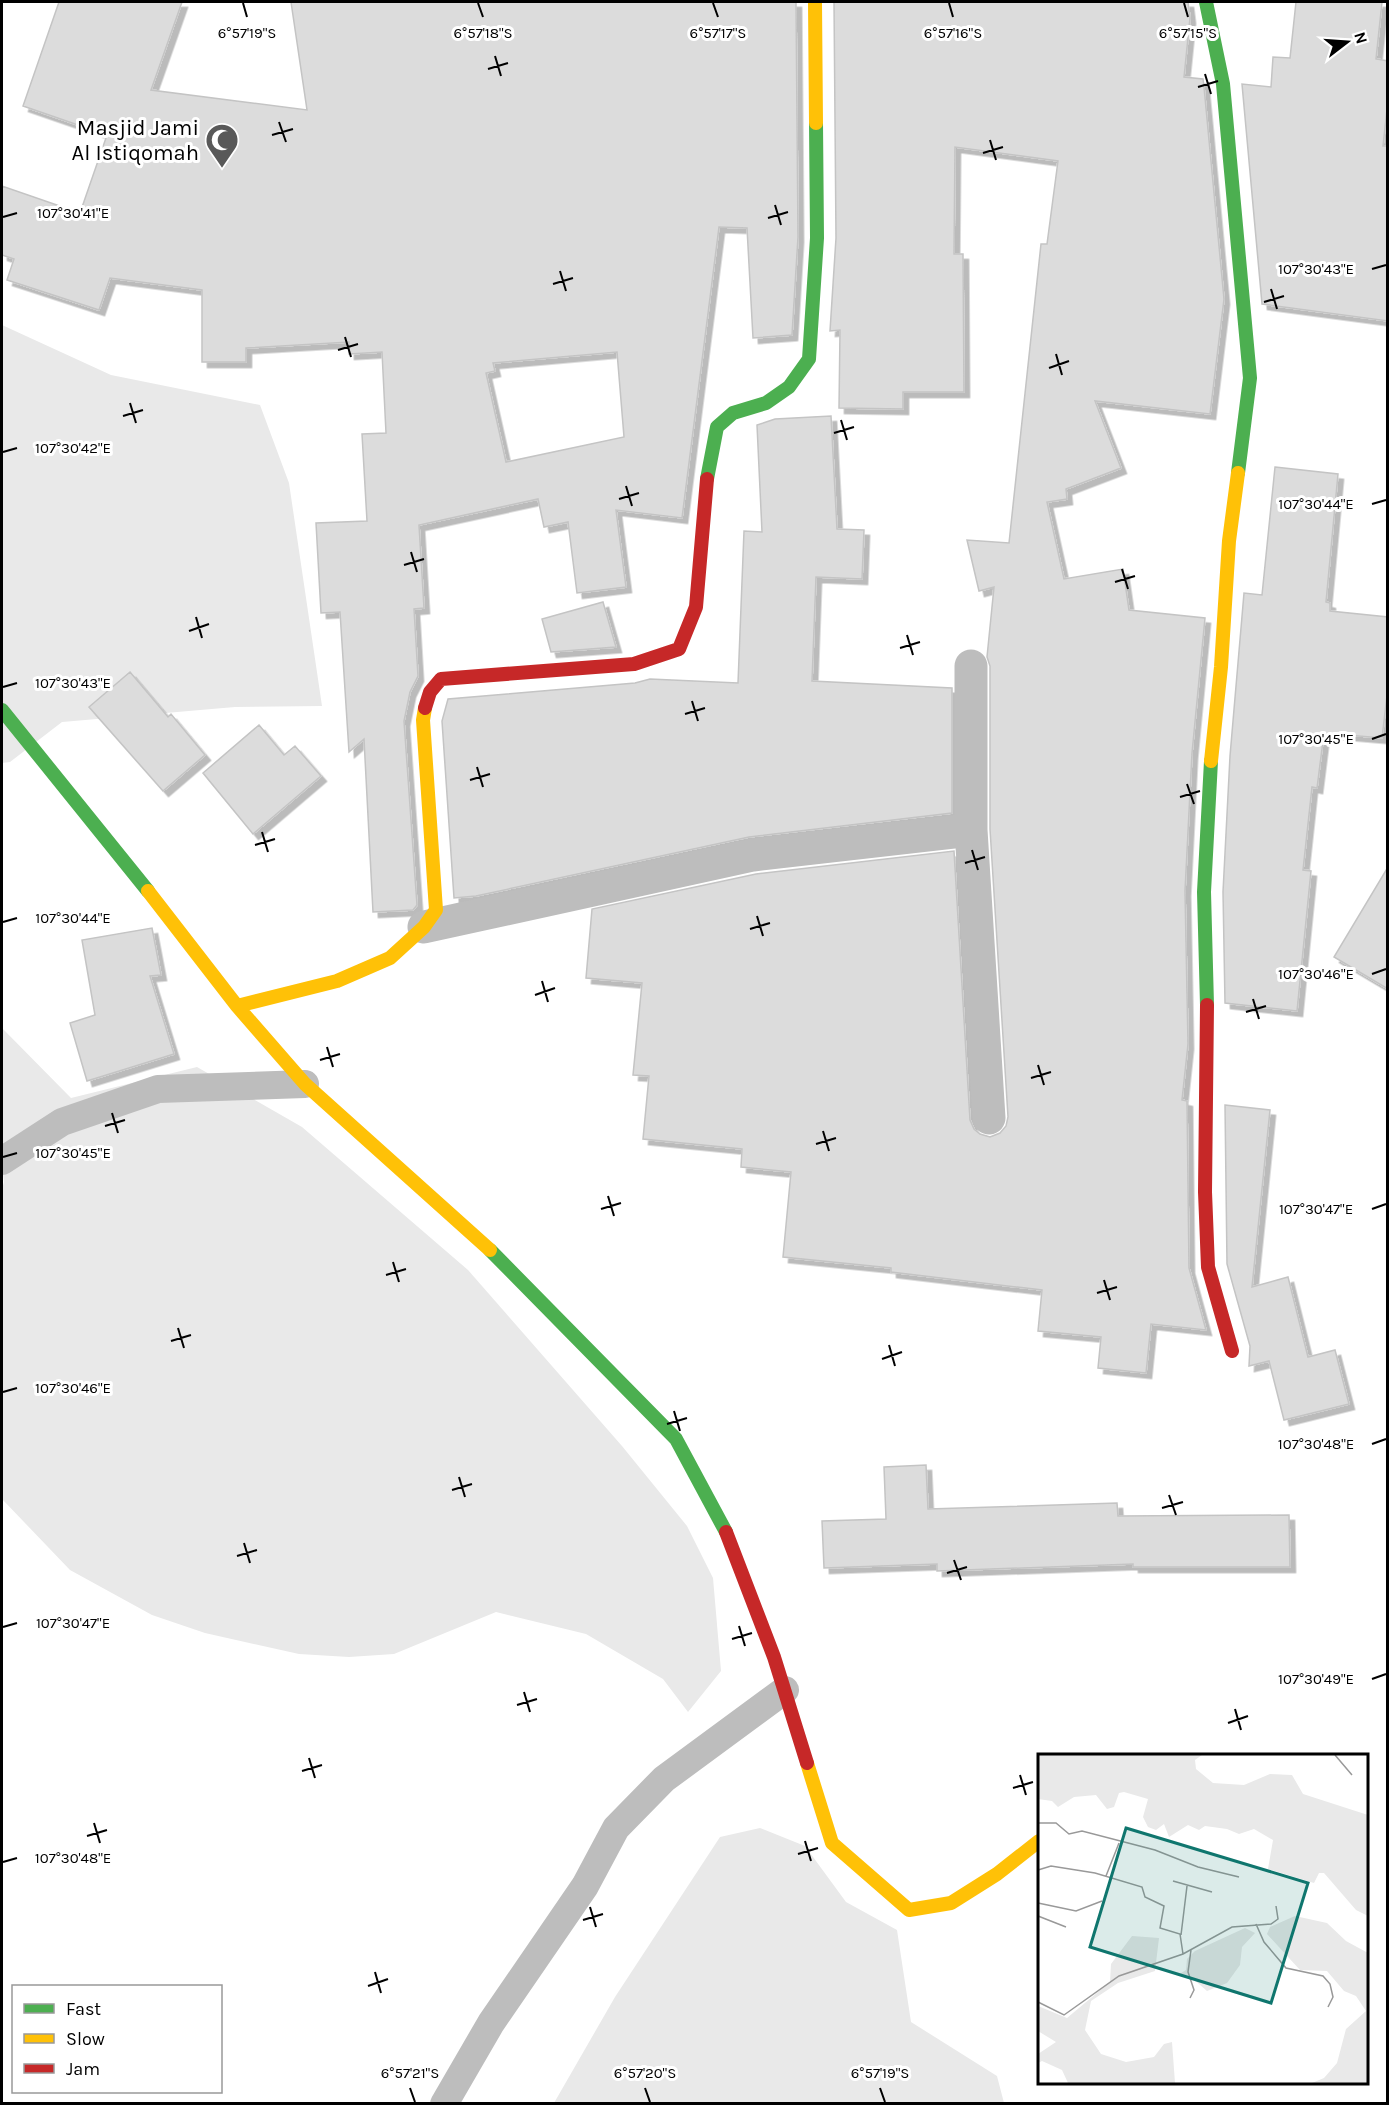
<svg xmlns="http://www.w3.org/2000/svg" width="1389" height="2105" font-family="Karla,sans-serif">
<defs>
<filter id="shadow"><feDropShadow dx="5.5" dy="5.5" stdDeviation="0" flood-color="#0004"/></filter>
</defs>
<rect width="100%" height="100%" fill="#fff"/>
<path fill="#e9e9e9" d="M 2,325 L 111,375 L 260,405 L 289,483 L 322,706 L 235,707 L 62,722 L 10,762 L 2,763 Z
M 2,1028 L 71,1098 L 197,1067 L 302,1127 L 468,1270 L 622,1446 L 687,1526 L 713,1578 L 721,1671 L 688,1712 L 663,1679 L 586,1634 L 496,1612 L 394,1654 L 349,1657 L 299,1654 L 205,1633 L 152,1615 L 70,1570 L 2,1499 L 2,1189 L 4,1182 L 2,1165 Z
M 760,1828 L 805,1846 L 846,1902 L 897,1930 L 911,2022 L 997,2076 L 1004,2103 L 554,2103 L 615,1997 L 720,1837 Z"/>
<path fill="#dcdcdc" stroke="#c4c4c4" stroke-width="1.5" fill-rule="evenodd" filter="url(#shadow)" d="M 59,2 L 182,2 L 151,90 L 307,110 L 291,2 L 796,2 L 798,237 L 792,335 L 753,338 L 747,228 L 719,227 L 682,518 L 616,510 L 626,587 L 577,593 L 568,522 L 544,527 L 538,499 L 419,525 L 424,608 L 414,609 L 418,676 L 410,692 L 404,721 L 417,905 L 413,910 L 373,912 L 364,739 L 349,752 L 340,612 L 321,613 L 316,523 L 367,521 L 362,434 L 386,433 L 382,352 L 349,354 L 349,342 L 246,348 L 246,362 L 202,362 L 202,290 L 110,278 L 99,310 L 7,280 L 14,259 L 2,255 L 2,186 L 80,213 L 107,135 L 23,106 ZM 617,352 L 624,437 L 506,462 L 486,373 L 495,371 L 493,363 Z
M 834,2 L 1188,2 L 1190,18 L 1184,77 L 1203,79 L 1204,87 L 1224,299 L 1210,414 L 1095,401 L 1121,468 L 1066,489 L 1067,499 L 1047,502 L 1064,579 L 1123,569 L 1129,610 L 1205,618 L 1192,753 L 1185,891 L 1188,1044 L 1182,1100 L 1187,1101 L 1189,1268 L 1206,1330 L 1151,1324 L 1146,1373 L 1098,1368 L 1101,1337 L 1038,1331 L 1042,1290 L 891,1272 L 891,1268 L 783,1257 L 791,1172 L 741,1167 L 742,1149 L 643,1139 L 649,1076 L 633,1075 L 642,983 L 586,978 L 592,909 L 756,874 L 954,851 L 970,1120 L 974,1129 L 980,1134 L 990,1137 L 1000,1133 L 1006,1126 L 1008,1117 L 990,829 L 990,666 L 987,657 L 994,587 L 979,591 L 967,540 L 1009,543 L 1041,244 L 1047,244 L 1058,161 L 955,147 L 954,254 L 963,254 L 964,392 L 903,392 L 903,409 L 839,408 L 840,330 L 830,331 L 836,238 Z
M 1296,2 L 1382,2 L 1376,59 L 1388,61 L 1388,100 L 1383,146 L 1388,146 L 1388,321 L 1262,304 L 1242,84 L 1271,87 L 1273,57 L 1290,58 Z
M 831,416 L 837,529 L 864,530 L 862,579 L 816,577 L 812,681 L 952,688 L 952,813 L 749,837 L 476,896 L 454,898 L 442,721 L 448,699 L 635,683 L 650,679 L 738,683 L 744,531 L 762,532 L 757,425 L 775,419 Z
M 1275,467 L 1338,474 L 1326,602 L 1330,603 L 1330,611 L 1388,617 L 1388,687 L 1382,738 L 1324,733 L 1317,788 L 1312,787 L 1303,870 L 1311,871 L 1297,1011 L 1225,1003 L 1223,892 L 1230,756 L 1244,593 L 1262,595 Z
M 603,602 L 616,647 L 551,652 L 542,619 Z
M 130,672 L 168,717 L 171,714 L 205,755 L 163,791 L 89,707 Z
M 259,725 L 284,755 L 295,746 L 321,776 L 253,834 L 203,773 Z
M 1388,867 L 1388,989 L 1334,957 Z
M 152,928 L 161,975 L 150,976 L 174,1054 L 87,1081 L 70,1023 L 95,1015 L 82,940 Z
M 1225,1105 L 1270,1110 L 1252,1287 L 1288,1277 L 1308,1357 L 1335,1350 L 1349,1404 L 1284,1420 L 1269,1361 L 1249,1366 L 1250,1346 L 1227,1264 Z
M 926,1465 L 928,1509 L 1117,1503 L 1118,1516 L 1289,1515 L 1290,1567 L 1133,1567 L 1133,1564 L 937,1571 L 937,1564 L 824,1568 L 822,1521 L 886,1519 L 884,1467 Z"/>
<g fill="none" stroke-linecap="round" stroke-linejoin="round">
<path stroke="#bdbdbd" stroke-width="28" d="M 2,1161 L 62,1122 L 158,1089 L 305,1084
M 444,2104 L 491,2023 L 585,1886 L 616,1828 L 664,1779 L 785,1690"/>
<path stroke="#bdbdbd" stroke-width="33" d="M 971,666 L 971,830 L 989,1118
M 424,927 L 753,855 L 971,830"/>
<path stroke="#4caf50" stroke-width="14" d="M 1206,2 L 1223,84 L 1250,378 L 1238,473
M 707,479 L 717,427 L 733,413 L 766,403 L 789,387 L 809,359 L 817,238 L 816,123
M 2,710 L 148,891
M 1207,1005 L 1204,892 L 1211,761
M 490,1250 L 676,1439 L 726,1532"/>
<path stroke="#ffc107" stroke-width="14" d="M 815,2 L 816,123
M 1211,761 L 1221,667 L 1229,541 L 1238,473
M 148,891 L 237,1006 L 305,1084 L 490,1250
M 237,1006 L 337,981 L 390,958 L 424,927 L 436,910 L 423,720 L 425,708
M 807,1763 L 832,1843 L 909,1910 L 951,1903 L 997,1874 L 1039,1841"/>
<path stroke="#c62828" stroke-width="14" d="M 425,708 L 430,692 L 441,679 L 634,664 L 679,649 L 696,607 L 707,479
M 1207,1005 L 1205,1192 L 1208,1267 L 1232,1351
M 726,1532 L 774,1657 L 807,1763"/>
</g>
<path fill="none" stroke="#000" stroke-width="2" d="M 243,3 L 247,17M 478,3 L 483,17M 713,3 L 718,17M 949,3 L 953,17M 1184,3 L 1188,17M 495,56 L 501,76M 488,69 L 508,63M 1205,74 L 1211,94M 1198,87 L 1218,81M 279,122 L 286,142M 272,135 L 293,129M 990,140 L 996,160M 983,153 L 1003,147M 775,205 L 781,225M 3,217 L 17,213M 768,218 L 788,212M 1372,269 L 1386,265M 560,271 L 566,291M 553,284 L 573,278M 1271,289 L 1277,309M 1264,302 L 1284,296M 345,337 L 351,357M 338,350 L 358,344M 1056,354 L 1062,375M 1049,368 L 1069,361M 130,403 L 136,423M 123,416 L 143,410M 841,420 L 847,440M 834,433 L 854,427M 3,452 L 17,448M 626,486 L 632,506M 619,499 L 639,493M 1372,504 L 1386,500M 411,552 L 417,572M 404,565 L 424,559M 1122,569 L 1128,589M 1115,582 L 1135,576M 196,617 L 202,638M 189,631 L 209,624M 907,635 L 913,655M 900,648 L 920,642M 3,687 L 17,683M 692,701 L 698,721M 685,714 L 705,708M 1372,739 L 1386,734M 477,767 L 483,787M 470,780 L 490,774M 1187,784 L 1194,804M 1180,797 L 1200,791M 262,832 L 268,852M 255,845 L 275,839M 972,850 L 978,870M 965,863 L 985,857M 757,916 L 763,936M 3,922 L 17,918M 750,929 L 770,923M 1372,974 L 1386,969M 542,981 L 548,1002M 535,995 L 555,988M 1253,999 L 1259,1019M 1246,1012 L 1266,1006M 327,1047 L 333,1067M 320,1060 L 340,1054M 1038,1065 L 1044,1085M 1031,1078 L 1051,1072M 112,1113 L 118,1133M 105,1126 L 125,1120M 823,1131 L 829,1151M 816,1144 L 836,1138M 3,1157 L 17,1153M 608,1196 L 614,1216M 601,1209 L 621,1203M 1372,1209 L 1386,1204M 393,1262 L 399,1282M 386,1275 L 406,1269M 1104,1280 L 1110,1300M 1097,1293 L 1117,1287M 178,1328 L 184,1348M 171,1341 L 191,1335M 889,1345 L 895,1366M 882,1359 L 902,1352M 3,1392 L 17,1388M 674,1411 L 680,1431M 667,1424 L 687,1418M 1372,1444 L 1386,1439M 459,1477 L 465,1497M 452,1490 L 472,1484M 1169,1495 L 1176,1515M 1162,1508 L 1183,1502M 244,1543 L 250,1563M 237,1556 L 257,1550M 954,1560 L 961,1580M 947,1573 L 967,1567M 739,1626 L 745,1646M 3,1627 L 17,1623M 732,1639 L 752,1633M 1372,1679 L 1386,1674M 524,1692 L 530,1712M 517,1705 L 537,1699M 1235,1709 L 1241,1730M 1228,1723 L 1248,1716M 309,1758 L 315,1778M 302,1771 L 322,1765M 1020,1775 L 1026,1795M 1013,1788 L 1033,1782M 94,1823 L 100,1843M 87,1836 L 107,1830M 805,1841 L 811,1861M 798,1854 L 818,1848M 3,1862 L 17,1858M 590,1907 L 596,1927M 583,1920 L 603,1914M 375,1972 L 381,1993M 368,1986 L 388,1979M 410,2088 L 415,2102M 645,2088 L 650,2102M 880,2088 L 885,2102"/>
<defs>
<g id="mosque-pin" transform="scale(1.725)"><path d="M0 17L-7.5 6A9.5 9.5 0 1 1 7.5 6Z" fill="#595959" stroke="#fff"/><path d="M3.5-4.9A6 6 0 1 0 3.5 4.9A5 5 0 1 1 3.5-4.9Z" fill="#fff"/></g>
</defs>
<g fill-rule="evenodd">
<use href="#mosque-pin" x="222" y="140"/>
</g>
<g text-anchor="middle" stroke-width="6" stroke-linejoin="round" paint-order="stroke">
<g font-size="22" fill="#000" stroke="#fff" text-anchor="end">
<text x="199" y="135">Masjid Jami<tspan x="199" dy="25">Al Istiqomah</tspan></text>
</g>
</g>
<g transform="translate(1038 1754)">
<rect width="330" height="330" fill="#fff"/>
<path d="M 0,1 L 164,1 L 157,6 L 158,15 L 175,29 L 206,31 L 232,20 L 254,21 L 265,40 L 330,61 L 330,162 L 318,156 L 286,119 L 281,119 L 276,129 L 230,115 L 235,86 L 216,75 L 201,80 L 189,75 L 167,72 L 161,76 L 150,71 L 131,83 L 126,70 L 118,76 L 110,73 L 105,63 L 110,45 L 86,38 L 81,39 L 76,53 L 69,55 L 58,41 L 36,43 L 20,53 L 14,47 L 0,45 ZM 257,162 L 289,169 L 308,187 L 330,199 L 330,329 L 274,329 L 286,324 L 299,309 L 308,275 L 328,257 L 318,242 L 306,237 L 289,217 L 262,216 L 229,180 L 232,173 ZM 207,174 L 217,179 L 204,193 L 202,211 L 189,229 L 169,237 L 154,224 L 140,221 L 148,216 L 149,205 L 157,197 ZM 94,182 L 121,184 L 117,217 L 80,229 L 53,247 L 47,276 L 63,300 L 88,308 L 116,303 L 126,290 L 134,288 L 137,329 L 30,329 L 24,316 L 4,307 L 0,309 L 0,300 L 18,288 L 0,277 L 0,252 L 29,264 L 72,228 L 73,210 Z" fill="#e9e9e9"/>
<path fill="none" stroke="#999" stroke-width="1.5" d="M 297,1 L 314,21M 0,69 L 18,69 L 31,80 L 44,77 L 117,96 L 160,113 L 201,123M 0,116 L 13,112 L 57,119 L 104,133 L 107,143 L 126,152 L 122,174 L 142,180 L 145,200M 68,122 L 81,89M 135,127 L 174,138M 0,149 L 38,157 L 64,147M 0,162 L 28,173M 218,170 L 226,188 L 248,214 L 285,222 L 292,230 L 295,243 L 290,253M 143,181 L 149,132M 152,244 L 156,236 L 150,218 L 153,196M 0,248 L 26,261 L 81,222 L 145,200 L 194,173 L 233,170 L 240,165 L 238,152"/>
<path fill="#0f766e" fill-opacity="0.15" stroke="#0f766e" stroke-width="3" d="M 88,74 L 270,129 L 233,249 L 52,193 Z"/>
<rect width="330" height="330" fill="none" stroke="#000" stroke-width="3"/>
</g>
<g font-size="15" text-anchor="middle" fill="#000" stroke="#fff" stroke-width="6" stroke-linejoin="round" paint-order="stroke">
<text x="247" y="38">6°57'19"S</text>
<text x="483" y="38">6°57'18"S</text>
<text x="718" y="38">6°57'17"S</text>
<text x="953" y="38">6°57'16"S</text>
<text x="1188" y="38">6°57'15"S</text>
<text x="73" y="218">107°30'41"E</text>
<text x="1316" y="274">107°30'43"E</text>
<text x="73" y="453">107°30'42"E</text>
<text x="1316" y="509">107°30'44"E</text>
<text x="73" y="688">107°30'43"E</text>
<text x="1316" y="744">107°30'45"E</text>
<text x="73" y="923">107°30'44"E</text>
<text x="1316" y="979">107°30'46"E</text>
<text x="73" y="1158">107°30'45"E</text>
<text x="1316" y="1214">107°30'47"E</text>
<text x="73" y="1393">107°30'46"E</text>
<text x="1316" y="1449">107°30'48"E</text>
<text x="73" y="1628">107°30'47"E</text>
<text x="1316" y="1684">107°30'49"E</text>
<text x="73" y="1863">107°30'48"E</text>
<text x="410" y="2078">6°57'21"S</text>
<text x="645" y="2078">6°57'20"S</text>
<text x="880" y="2078">6°57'19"S</text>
</g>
<rect width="1389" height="2105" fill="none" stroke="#000000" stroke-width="6"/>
<rect x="12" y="1985" width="210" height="108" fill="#ffffff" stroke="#999999" stroke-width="1.5"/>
<rect x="24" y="2004" width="30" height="9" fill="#4caf50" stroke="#999999" stroke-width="1.5"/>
<text x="66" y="2015" font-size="18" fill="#000000">Fast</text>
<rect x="24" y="2034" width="30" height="9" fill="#ffc107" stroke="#999999" stroke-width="1.5"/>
<text x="66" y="2045" font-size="18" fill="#000000">Slow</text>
<rect x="24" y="2064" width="30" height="9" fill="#c62828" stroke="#999999" stroke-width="1.5"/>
<text x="66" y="2075" font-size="18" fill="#000000">Jam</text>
<g transform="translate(1347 42) rotate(73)" stroke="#ffffff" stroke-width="4.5" paint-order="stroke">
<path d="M0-4.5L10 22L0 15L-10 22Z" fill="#000000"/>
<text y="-9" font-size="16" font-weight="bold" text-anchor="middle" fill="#000000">N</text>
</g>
</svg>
